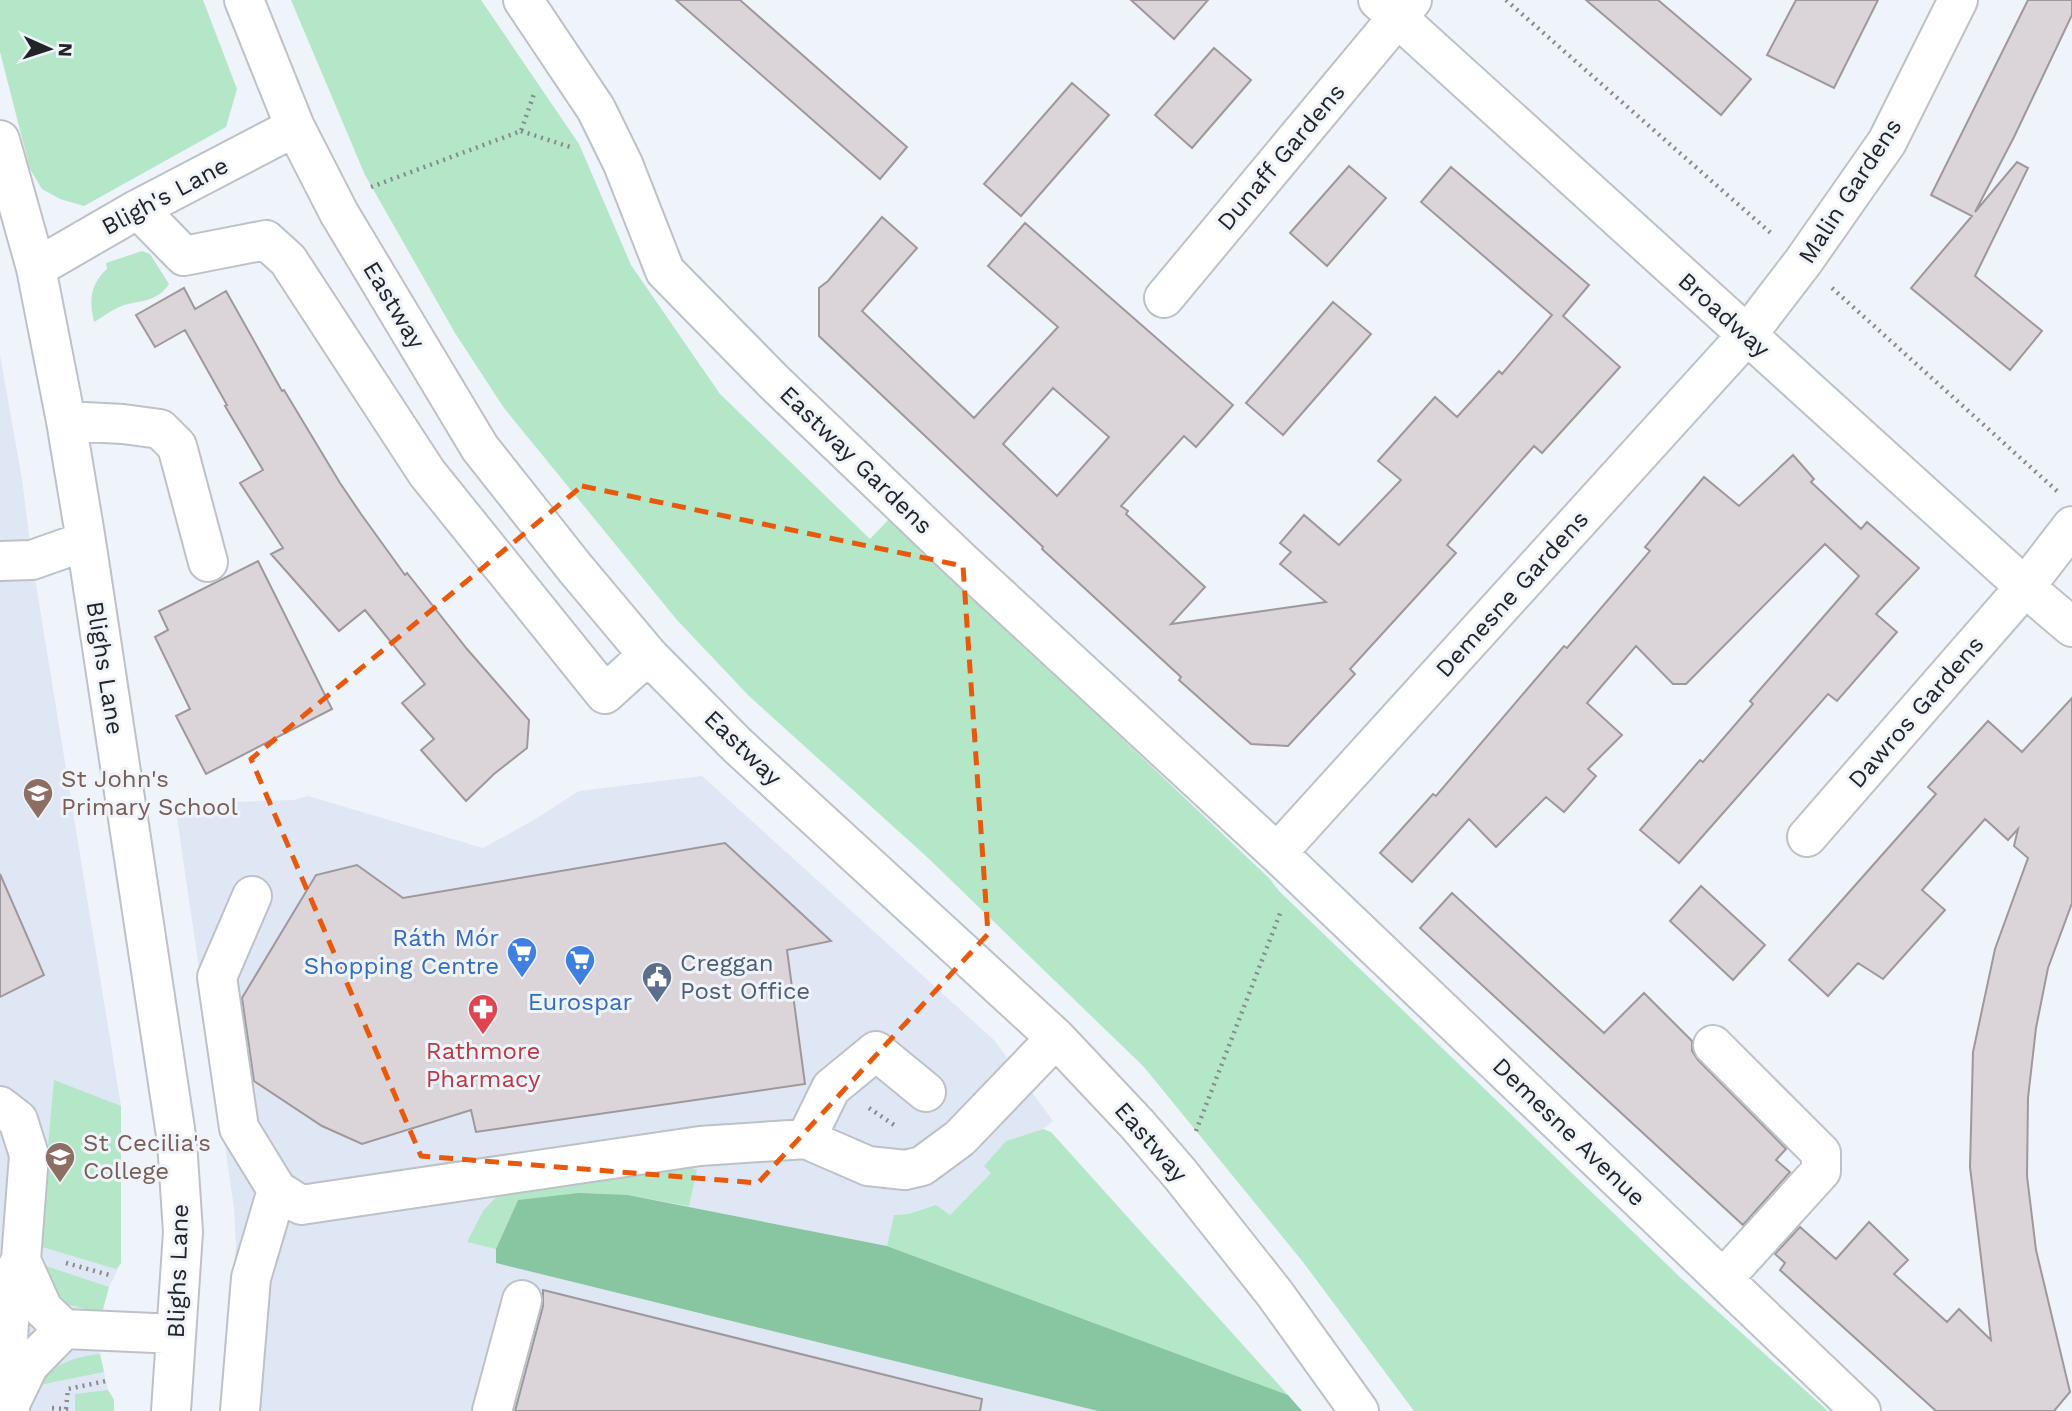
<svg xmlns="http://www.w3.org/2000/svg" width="2072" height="1411" font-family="'Work Sans',sans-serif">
<rect width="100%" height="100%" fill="#eff3fa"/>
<path fill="#dfe7f5" d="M 0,355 L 22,479 L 32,560 L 121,1106 L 121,1263 L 109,1287 L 102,1313 L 100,1354 L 108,1390 L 114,1400 L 114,1411 L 0,1411 Z
M 702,776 L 995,1041 L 1053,1121 L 1043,1129 L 1006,1141 L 991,1173 L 950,1215 L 928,1207 L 908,1214 L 894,1215 L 887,1246 L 628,1195 L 496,1263 L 1098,1411 L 220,1411 L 236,1245 L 234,1208 L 175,804 L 294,800 L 308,796 L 483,848 L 534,820 L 579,791 Z"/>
<path fill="#b4e7c7" d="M 0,0 L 203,0 L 237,89 L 226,127 L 84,206 L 60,199 L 42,189 L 30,169 L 0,52 Z
M 291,0 L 481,0 L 579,144 L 631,265 L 720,394 L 870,539 L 890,518 L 1270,879 L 1279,891 L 1683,1280 L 1828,1411 L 1414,1411 L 1303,1262 L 1144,1067 L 927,857 L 749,696 L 677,620 L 504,408 L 455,333 L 365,175 Z
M 142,251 L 150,254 L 169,284 C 157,302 142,300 124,305 C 114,308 103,317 94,322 C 89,301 90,284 107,269 L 106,263 Z
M 54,1080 L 121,1106 L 121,1263 L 116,1269 L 39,1246 Z
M 1043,1129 L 1051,1132 L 1288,1395 L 887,1246 L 894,1215 L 908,1214 L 936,1205 L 950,1215 L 991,1173 L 984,1166 L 1006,1141 Z
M 690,1167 L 697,1170 L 689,1206 L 628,1195 L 518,1200 L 496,1249 L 467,1242 L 483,1211 L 502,1191 Z
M 40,1264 L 109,1287 L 102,1313 L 62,1303 L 56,1299 Z
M 100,1354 L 104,1372 L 39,1385 C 54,1363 74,1357 100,1354 Z
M 108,1390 L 114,1400 L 114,1411 L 75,1411 L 75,1394 Z"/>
<path fill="#87c6a0" d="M 579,1193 L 628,1195 L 887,1246 L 1288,1395 L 1302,1411 L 1098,1411 L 496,1263 L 496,1249 L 518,1200 Z"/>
<path fill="#dbd4d9" stroke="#9e989d" stroke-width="2" fill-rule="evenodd" d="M 676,0 L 740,0 L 907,147 L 880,179 Z
M 1131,0 L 1208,0 L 1174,39 Z
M 1586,0 L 1658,0 L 1751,79 L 1721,115 Z
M 1796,0 L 1878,0 L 1834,88 L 1767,55 Z
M 2028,0 L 2072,0 L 2072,15 L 2014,137 L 1975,212 L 2017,162 L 2028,168 L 1975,276 L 2042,331 L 2010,370 L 1911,288 L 1972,216 L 1931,195 Z
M 1214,48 L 1251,80 L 1192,148 L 1155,115 Z
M 1072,83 L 1109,115 L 1021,216 L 984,184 Z
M 1349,166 L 1386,198 L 1327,266 L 1290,233 Z
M 1451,167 L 1589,285 L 1563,316 L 1620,367 L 1542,453 L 1534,446 L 1447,545 L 1456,553 L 1350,669 L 1355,674 L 1288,746 L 1251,744 L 1235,730 L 1179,680 L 1181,677 L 1042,549 L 1043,547 L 819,336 L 819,288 L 828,281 L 882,217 L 917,248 L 862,311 L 974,418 L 1058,327 L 988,266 L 1025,223 L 1233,405 L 1196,447 L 1184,436 L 1121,506 L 1128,511 L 1126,514 L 1205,587 L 1171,624 L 1326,602 L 1280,564 L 1291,552 L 1280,543 L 1304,515 L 1339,545 L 1401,480 L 1378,461 L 1435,397 L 1457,417 L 1499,371 L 1502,374 L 1552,315 L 1421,202 ZM 1053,388 L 1109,437 L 1057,496 L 1003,444 Z
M 184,288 L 195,309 L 226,291 L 282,391 L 284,390 L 340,483 L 361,514 L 405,575 L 407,573 L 467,649 L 529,720 L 527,748 L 494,774 L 466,801 L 421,750 L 434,739 L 402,703 L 425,684 L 365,610 L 339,631 L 271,554 L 283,548 L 240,483 L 263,470 L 225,406 L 227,405 L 185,330 L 155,347 L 136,315 Z
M 1333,302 L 1371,334 L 1283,435 L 1246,403 Z
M 1793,455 L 1814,479 L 1811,482 L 1861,529 L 1867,522 L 1919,568 L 1876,614 L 1897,632 L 1837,701 L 1828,694 L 1679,863 L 1640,830 L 1700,760 L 1703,762 L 1753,704 L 1750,701 L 1859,576 L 1825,544 L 1686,684 L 1673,684 L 1636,646 L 1587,703 L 1622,735 L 1588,769 L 1596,776 L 1564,812 L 1546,797 L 1496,847 L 1469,819 L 1412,882 L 1380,853 L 1433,794 L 1436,796 L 1564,646 L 1567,648 L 1650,551 L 1645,547 L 1704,477 L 1739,506 Z
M 258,561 L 332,709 L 206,774 L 176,716 L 190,709 L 155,637 L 168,630 L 159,611 Z
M 2072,698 L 2072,903 L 2048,968 L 2036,1028 L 2028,1098 L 2027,1176 L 2036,1250 L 2070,1392 L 2054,1411 L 1936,1411 L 1780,1270 L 1785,1263 L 1775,1254 L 1800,1227 L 1836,1259 L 1869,1222 L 1908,1260 L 1894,1274 L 1947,1322 L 1959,1309 L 1991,1340 L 1970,1167 L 1973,1052 L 1995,949 L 2028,858 L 2014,846 L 2018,829 L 2008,840 L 1985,819 L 1922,890 L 1945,910 L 1883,979 L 1858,963 L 1828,996 L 1789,960 L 1936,794 L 1928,787 L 1988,721 L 2022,752 Z
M 725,843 L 831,941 L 787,950 L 805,1084 L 476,1132 L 471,1110 L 362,1144 L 322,1126 L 254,1081 L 242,998 L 316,875 L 357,865 L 403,898 Z
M 0,874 L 44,975 L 0,997 Z
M 1701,886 L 1765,945 L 1733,980 L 1670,921 Z
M 1452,893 L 1604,1033 L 1644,993 L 1692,1041 L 1692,1051 L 1698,1060 L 1786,1149 L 1776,1160 L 1790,1172 L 1743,1225 L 1420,928 Z
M 543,1290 L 982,1399 L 980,1411 L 515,1411 L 543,1306 Z"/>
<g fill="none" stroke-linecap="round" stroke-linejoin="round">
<g stroke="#bdc1c8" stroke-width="42">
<path id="minor" d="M 244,0 L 295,127 L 339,213 L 480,448 L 575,568 L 648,655 L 737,745 L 1056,1038 L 1137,1124 L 1180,1174 L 1275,1294 L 1359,1411
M 523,0 L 596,109 L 623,164 L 665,271 L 775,383 L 960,560 L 1277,853 L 1861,1411
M 1378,0 L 2025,587 L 2072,627
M 0,140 L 36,268 L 66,421 L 86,541 L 177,1142 L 183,1232 L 171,1411
M 138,209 L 184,256 L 266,240 L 288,260 L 427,473 L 605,694 L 648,655
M 36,268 L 138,209 L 295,127
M 1164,298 L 1412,0
M 66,421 L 123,424 L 160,429 L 177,446 L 208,562
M 0,561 L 32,560 L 86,541
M 1807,837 L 2025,587 L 2072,526
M 1277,853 L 1747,335 L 1803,262 L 1887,142 L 1958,0
M 252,896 L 217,977 L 239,1128 L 277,1190 L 301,1205 L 700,1146 L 806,1139 L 868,1166 L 905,1170 L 922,1166 L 960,1138 L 1056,1038
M 1713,1045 L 1821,1153 L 1821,1171 L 1723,1279
M 0,1106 L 18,1120 L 29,1155 L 21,1260 L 43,1309 L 64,1329 L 176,1334
M 806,1139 L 831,1088 L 876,1051 L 926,1092
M 10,1404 L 29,1365 L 64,1329
M 10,1411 L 6,1384 L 11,1278 L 21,1260
M 240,1411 L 251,1278 L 277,1190
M 492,1411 L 522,1300"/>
</g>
<path stroke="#888a8f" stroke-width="4.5" stroke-dasharray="2 5" stroke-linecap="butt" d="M 1506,0 L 1773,235
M 521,131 L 570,147
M 371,187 L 521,131 L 535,91
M 1832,288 L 2057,491
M 869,1108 L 897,1127
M 1196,1131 L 1281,911
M 66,1263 L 113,1276
M 52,1408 L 66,1409 L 68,1389 L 106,1381"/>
<use href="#minor" stroke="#fff" stroke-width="38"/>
</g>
<path fill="none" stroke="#e8590c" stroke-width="5" stroke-dasharray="14 9" stroke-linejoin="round" d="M 582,486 L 963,566 L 988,934 L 758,1183 L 421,1156 L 251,759 Z"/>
<defs>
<g id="school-pin" transform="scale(1.575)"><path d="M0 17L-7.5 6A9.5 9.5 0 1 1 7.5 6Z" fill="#8d6e63" stroke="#eff3fa"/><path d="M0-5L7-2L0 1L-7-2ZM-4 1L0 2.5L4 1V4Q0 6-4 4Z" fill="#fff"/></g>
<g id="supermarket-pin" transform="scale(1.575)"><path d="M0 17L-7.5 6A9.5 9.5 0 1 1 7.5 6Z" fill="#3f7fe0" stroke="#eff3fa"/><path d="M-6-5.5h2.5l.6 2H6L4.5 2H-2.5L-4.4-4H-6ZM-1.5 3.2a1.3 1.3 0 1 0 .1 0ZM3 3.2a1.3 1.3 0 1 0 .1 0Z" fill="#fff"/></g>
<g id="civic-pin" transform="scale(1.575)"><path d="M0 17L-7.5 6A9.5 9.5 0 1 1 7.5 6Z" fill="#5c6f8a" stroke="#eff3fa"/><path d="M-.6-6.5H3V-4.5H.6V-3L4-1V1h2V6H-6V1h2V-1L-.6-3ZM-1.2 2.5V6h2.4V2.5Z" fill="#fff"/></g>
<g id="pharmacy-pin" transform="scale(1.575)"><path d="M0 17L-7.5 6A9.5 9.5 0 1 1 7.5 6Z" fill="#e0444e" stroke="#eff3fa"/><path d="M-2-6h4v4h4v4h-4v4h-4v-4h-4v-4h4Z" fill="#fff"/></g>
</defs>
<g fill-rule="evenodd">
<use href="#school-pin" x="38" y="793"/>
<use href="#supermarket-pin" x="522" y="952"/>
<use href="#supermarket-pin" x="580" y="960"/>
<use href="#civic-pin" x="657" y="977"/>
<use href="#pharmacy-pin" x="483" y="1009"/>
<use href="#school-pin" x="60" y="1157"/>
</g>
<g text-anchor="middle" stroke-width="6" stroke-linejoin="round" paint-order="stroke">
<g font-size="24" fill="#232427" stroke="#eff3fa">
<text transform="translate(1281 157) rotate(-50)" y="8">Dunaff Gardens</text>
<text transform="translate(1850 191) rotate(-57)" y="8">Malin Gardens</text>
<text transform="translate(165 196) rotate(-28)" y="8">Bligh's Lane</text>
<text transform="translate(394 305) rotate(59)" y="8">Eastway</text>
<text transform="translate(1724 315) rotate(42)" y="8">Broadway</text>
<text transform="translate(856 460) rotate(44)" y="8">Eastway Gardens</text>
<text transform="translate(1512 594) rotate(-48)" y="8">Demesne Gardens</text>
<text transform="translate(105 668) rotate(81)" y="8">Blighs Lane</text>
<text transform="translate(1916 712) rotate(-49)" y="8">Dawros Gardens</text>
<text transform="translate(743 748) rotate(44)" y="8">Eastway</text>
<text transform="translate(1569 1132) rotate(44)" y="8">Demesne Avenue</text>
<text transform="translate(1151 1142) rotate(49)" y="8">Eastway</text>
<text transform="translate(178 1271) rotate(-88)" y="8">Blighs Lane</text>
</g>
<g font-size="24" fill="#785e54" stroke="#eff3fa" text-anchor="start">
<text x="61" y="787">St John's<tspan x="61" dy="28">Primary School</tspan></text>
<text x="83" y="1151">St Cecilia's<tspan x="83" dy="28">College</tspan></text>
</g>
<g font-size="24" fill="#366cbe" stroke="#eff3fa" text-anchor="end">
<text x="499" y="946">Ráth Mór<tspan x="499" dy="28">Shopping Centre</tspan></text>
<text x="580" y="1010" text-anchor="middle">Eurospar</text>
</g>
<g font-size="24" fill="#4e5e75" stroke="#eff3fa" text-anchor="start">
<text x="680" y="971">Creggan<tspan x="680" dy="28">Post Office</tspan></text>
</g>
<g font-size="24" fill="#be3a42" stroke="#eff3fa">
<text x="483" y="1059">Rathmore<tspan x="483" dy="28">Pharmacy</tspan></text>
</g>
</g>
<g transform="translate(49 49) rotate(93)" stroke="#eff3fa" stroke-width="5" paint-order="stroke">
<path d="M0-5L12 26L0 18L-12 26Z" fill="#232427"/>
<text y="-10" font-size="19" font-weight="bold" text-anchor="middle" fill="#232427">N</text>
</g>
</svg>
